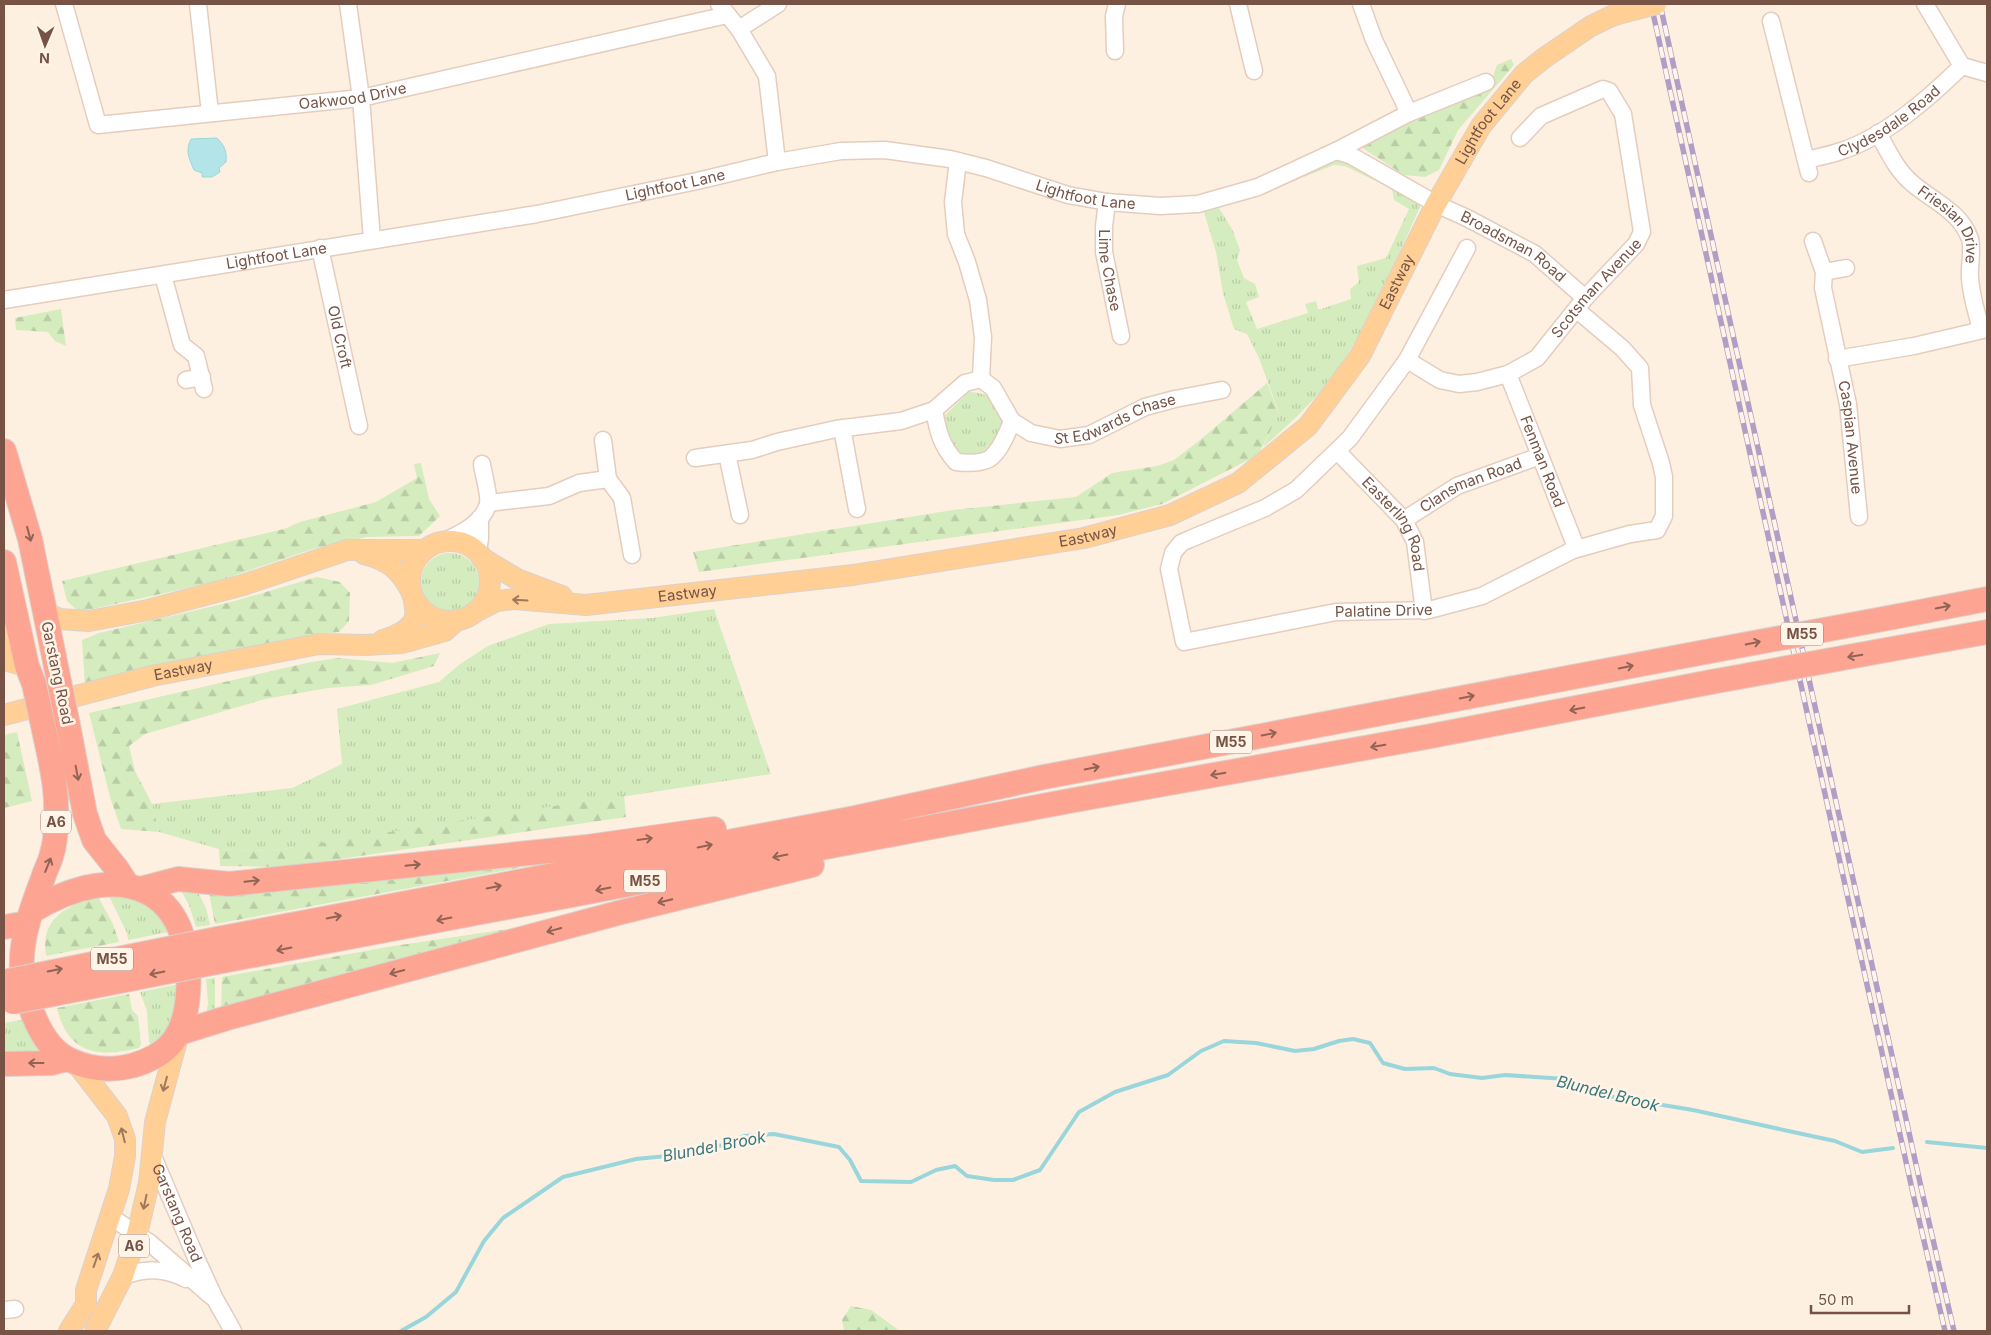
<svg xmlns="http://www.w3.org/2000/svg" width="1991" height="1335" font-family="Inter,sans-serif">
<defs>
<pattern id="grass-tufts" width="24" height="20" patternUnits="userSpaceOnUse" patternTransform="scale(1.25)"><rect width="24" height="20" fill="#d4ecbe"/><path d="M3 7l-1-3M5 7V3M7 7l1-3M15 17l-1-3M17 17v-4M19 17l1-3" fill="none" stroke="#b9cca5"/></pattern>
<pattern id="forest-firs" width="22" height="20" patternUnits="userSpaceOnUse" patternTransform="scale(1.25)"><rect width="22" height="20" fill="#d4ecbe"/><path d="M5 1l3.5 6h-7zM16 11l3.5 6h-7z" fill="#b9cca5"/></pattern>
</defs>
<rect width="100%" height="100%" fill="#fef0e0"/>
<path fill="url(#grass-tufts)" d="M 1334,160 L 1363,167 L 1420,203 L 1419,209 C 1396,260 1371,320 1340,366 C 1319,397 1291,423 1263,447 L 1279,413 L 1259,358 L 1247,334 L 1234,329 L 1223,293 L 1216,252 L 1204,212 L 1219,208 L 1232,229 L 1240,250 L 1237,260 L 1244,278 L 1255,284 L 1259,297 L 1246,302 L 1257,329 L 1308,313 L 1305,304 L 1316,301 L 1318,309 L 1321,309 L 1351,299 L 1350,289 L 1359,282 L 1357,266 L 1386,258 L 1409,209 L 1394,200 L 1392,189 L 1345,166 L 1334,165 L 1259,195 L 1232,204 L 1232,202 Z
M 969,392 C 992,393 995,401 1004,420 L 994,441 L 979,456 L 961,457 L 944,436 L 944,416 Z
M421 582a29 29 0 1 1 58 0a29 29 0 1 1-58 0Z
M 714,609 L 771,774 L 282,849 L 253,851 L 219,849 L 159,832 L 152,804 L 292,788 L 342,764 L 337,709 L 439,682 L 460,664 L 488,646 L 549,624 L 652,618 Z
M 178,885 L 199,888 L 199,894 L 206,908 L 210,925 L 196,927 L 189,905 Z
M 107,892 L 146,896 L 169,932 L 128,940 L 127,933 Z
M 215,978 L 215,1016 L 206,1019 L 208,1002 L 206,979 Z
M 179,984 L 173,1029 L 152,1045 L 149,1042 L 147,1011 L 140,992 Z
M 26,1019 L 44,1059 L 4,1058 L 4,1023 Z"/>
<path fill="url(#forest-firs)" d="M 1511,59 L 1514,65 L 1458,130 L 1439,170 L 1425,177 L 1404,175 L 1361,147 L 1491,82 L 1497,65 Z
M 61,309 L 66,346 L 55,341 L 48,332 L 16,330 L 15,318 Z
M 1267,383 L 1279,414 L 1258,455 L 1162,504 L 1118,515 L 699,572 L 693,552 L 953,510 L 1076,497 L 1112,473 L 1157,466 L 1174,460 L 1200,440 Z
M 421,463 L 429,499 L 440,516 L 419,536 L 367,537 L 316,548 L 215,582 L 79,612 L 67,601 L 62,581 L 284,529 L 300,522 L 376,502 L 417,478 L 414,464 Z
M 317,577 L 340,582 L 350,593 L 349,621 L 339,632 L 315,634 L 85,686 L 82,640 L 99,633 L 235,601 Z
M 440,653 L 434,666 L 371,685 L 328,688 L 265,699 L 145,734 L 129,746 L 135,771 L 152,804 L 159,832 L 121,829 L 110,797 L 89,713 L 311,662 L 339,658 L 392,663 Z
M 17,732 L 32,801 L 4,808 L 4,735 Z
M 624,795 L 626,817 L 285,867 L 220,866 L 219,849 L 253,851 L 282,849 Z
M 615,850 L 215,924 L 209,893 Z
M 97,895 L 113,924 L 119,942 L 46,956 C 40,917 66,908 97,895 Z
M 555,922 L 221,1015 L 222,977 L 387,947 Z
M 129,994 L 132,1010 L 138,1016 L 141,1044 L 139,1048 C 98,1058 68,1054 57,1008 Z
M 851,1306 L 871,1310 L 900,1331 L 844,1331 L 842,1320 Z"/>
<path fill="#b3e5e8" stroke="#99d6db" d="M 217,138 C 225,146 227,152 226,162 L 219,168 L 220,172 L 212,177 L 202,177 L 202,173 L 194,170 C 189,158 185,151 191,139 Z"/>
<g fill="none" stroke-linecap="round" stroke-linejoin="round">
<path stroke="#99d6db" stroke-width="4" d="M 1927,1142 L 1987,1148
M 401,1331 L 426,1317 L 456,1292 L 484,1241 L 503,1218 L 563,1177 L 636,1159 L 677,1155 L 723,1145 L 744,1136 L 774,1134 L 839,1147 L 850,1160 L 861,1181 L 911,1182 L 936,1170 L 955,1166 L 967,1176 L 994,1180 L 1013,1180 L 1040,1170 L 1079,1112 L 1115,1092 L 1168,1075 L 1201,1051 L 1224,1041 L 1256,1043 L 1295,1051 L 1314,1049 L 1339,1041 L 1353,1039 L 1370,1043 L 1383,1063 L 1405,1069 L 1434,1068 L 1450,1074 L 1482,1078 L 1505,1075 L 1566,1079 L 1608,1096 L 1693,1110 L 1793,1132 L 1835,1141 L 1862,1152 L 1893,1148"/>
<g stroke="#e4cdbe" stroke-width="19">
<g id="minor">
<path id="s1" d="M 64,4 L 98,125 L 361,98 L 727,15"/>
<path d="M 198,4 L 210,113"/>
<path d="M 348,4 L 361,98 L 372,240"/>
<path d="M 719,4 L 739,29 L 767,76 L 777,162"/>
<path d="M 1238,4 L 1254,71"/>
<path d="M 1361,4 L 1374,40 L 1409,113"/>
<path d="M 1925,4 L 1962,66 L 1987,73"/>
<path d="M 1771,21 L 1809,173"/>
<path d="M 739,29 L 778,4"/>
<path d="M 1115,51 L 1114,16 L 1117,4"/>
<path id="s2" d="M 1878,133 C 1888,151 1897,171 1913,184 C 1933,201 1961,212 1970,239 C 1973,248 1969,268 1970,278 C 1971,296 1977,313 1981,330"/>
<path id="s3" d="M 1336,151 L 1350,155 L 1436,204 L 1467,218 L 1535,254 L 1585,298"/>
<path id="s4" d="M 1807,160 C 1818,157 1830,155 1841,151 C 1885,137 1929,98 1962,66"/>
<path d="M 958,161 L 953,202 L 956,234 L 967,262 L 978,300 L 983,337 L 981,379"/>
<path id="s5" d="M 1107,202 L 1104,226 L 1104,252 L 1121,336"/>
<path id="s6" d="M 1813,241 L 1824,272 L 1823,288 L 1848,404 L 1859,517"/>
<path id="s7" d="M 320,248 L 359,426"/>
<path id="s8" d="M 1467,248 L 1407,360 L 1440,380 L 1459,384 L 1477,382 L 1508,374 L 1537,358 L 1585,298 L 1636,244 L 1642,232 L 1623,114 L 1609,91 L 1603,89 L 1541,116 L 1520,138"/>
<path d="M 1824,272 L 1846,268"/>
<path d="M 163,275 L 182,345 L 196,356 L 204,389"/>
<path id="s9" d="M 4,300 L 537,214 L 697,181 L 777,162 L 841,151 L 885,150 L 950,159 L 986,168 L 1068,195 L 1107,202 L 1160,206 L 1198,204 L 1258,187 L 1336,151 L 1409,113 L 1486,82"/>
<path d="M 1837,359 L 1914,346 L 1987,329"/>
<path id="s10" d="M 1407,360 L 1350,438 L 1296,490 L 1265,508 L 1190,539 L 1181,543 L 1173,553 L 1169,569 L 1184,642 L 1336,612 L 1429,610 L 1482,596 L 1573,550 L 1630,534 L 1657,530 L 1664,516 L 1664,477 L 1661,463 L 1642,405 L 1640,368 L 1622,348 L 1577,310"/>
<path id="s11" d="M 1508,374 L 1574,542 L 1573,550"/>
<path d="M 186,380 L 202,377"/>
<path d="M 934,410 C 938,432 941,445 956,462 C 965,463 980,464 989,459 C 999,453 1008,432 1012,421"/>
<path d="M 842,428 L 857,509"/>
<path d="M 603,440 L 608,479"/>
<path id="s12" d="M 1337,451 L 1404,520 L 1415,542 L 1424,611"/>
<path d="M 727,454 L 740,515"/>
<path id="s13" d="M 695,458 L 752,450 L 777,442 L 836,429 L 901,421 L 934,410 L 965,383 L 981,379 L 993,388 L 1012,421 L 1031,433 L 1060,439 L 1089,435 L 1145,407 L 1175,399 L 1222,390"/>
<path d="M 488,503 L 549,496 L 579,483 L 608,479 L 622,498 L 632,555"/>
<path id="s14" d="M 1404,520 L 1457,486 L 1540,456"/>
<path d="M 444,541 C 461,534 483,523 488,504 C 490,496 483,473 482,464"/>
<path d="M 478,553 L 480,538 L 480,518"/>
<path id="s15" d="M 152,1154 L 197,1260 L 215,1299 L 233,1331"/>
<path d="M 111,1217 L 150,1243 L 211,1296"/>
<path d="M 123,1276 C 147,1268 164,1268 186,1279"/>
<path d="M 4,1310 L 15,1309"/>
</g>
</g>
<g stroke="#dbd2cf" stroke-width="22">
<g id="major">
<circle cx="450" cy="581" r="40"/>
<path d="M 364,554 C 388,560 399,569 411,591"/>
<path d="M 482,558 L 517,579 L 562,596"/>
<path d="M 44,611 L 59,619 L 89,621 L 148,610 L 243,585 L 347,550 L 424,550"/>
<path id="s16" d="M 475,612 L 497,601 L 514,599 L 586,605 L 853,575 L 1084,538 L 1170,515 L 1238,483 L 1308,426 L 1360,356 L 1436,204 L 1481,126 L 1524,74 L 1544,58 L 1591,26 L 1614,15"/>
<path d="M 383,640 C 394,637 413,629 415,616 C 416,611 414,604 414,599"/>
<path d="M 4,645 L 19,632"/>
<path d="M 4,660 L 27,666"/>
<path id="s17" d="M 4,715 L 152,676 L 319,644 L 366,645 L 402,643 L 445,631 L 457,620"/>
<path d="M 69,1331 L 86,1304 L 86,1290 L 119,1189 L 125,1156 L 125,1139 L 117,1116 L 76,1063"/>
<path d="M 95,1331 L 123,1276 L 137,1234 L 149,1183 L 155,1122 L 178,1037"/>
</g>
</g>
<g stroke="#dbd2cf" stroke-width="26">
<path id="highway" d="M 4,451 L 30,539 L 59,681
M 4,562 L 27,666 L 34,684
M 1899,616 L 1987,599
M 1903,647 L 1987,632
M 68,725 L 85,814 L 94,840 L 117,869 L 128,886
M 140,889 L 178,879 L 229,884 L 587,847 L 714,829
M 32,911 C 118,858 196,884 188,994 C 186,1020 179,1044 154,1057 C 128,1071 97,1073 70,1060 C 52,1052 40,1032 33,1014 C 28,1000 23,985 22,970 C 20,939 32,907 43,878 C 45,871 49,864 51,857 C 55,845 56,832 56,820 C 58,790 50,759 44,730
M 4,927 L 28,923
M 217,939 L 855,818 L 1044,777 L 1705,652
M 222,961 L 1069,801 L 1426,737 L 1711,682
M 179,1033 L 227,1018 L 618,913 L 812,865
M 4,1064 L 52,1063 L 67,1059"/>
</g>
<use href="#minor" stroke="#fff" stroke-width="16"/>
<use href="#major" stroke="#ffcf96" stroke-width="20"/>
<use href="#highway" stroke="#fda592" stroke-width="24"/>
<g stroke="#b19ec7" stroke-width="5.5">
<path id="rail" d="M 1651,4 L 1914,1198 L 1945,1331
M 1660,4 L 1923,1196 L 1954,1331"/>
</g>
<use href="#rail" stroke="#fff4e8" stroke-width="4" stroke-dasharray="11" stroke-linecap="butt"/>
<g stroke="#dbd2cf" stroke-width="22" stroke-linecap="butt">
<path id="major-bridge" d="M 1614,15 L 1656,4"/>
</g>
<g stroke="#dbd2cf" stroke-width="26" stroke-linecap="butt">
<path id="highway-bridge" d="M 1705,652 L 1899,616
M 59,681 L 68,725
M 1711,682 L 1903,647
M 34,684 L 44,730
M 8,981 L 217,939
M 13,1002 L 222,961"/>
</g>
<use href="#major-bridge" stroke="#ffcf96" stroke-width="20"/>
<use href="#highway-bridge" stroke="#fda592" stroke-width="24"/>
</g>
<defs><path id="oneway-shaft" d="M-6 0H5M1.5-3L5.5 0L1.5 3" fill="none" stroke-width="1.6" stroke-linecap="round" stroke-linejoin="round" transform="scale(1.25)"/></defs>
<g stroke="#916354">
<use href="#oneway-shaft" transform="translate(29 534) rotate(75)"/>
<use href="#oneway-shaft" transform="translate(1943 607) rotate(-11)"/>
<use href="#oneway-shaft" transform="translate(1753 643) rotate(-11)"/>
<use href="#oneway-shaft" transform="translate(1855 656) rotate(170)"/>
<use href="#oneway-shaft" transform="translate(1626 667) rotate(-11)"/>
<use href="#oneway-shaft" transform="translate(1467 697) rotate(-11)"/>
<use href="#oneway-shaft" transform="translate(1577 709) rotate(169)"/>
<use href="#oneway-shaft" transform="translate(1269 734) rotate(-11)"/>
<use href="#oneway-shaft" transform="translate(1378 746) rotate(170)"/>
<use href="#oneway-shaft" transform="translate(1092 768) rotate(-11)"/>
<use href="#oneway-shaft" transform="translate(77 773) rotate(79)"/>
<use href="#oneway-shaft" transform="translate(1218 774) rotate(170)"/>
<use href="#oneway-shaft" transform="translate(645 839) rotate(-8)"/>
<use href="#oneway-shaft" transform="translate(705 846) rotate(-11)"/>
<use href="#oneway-shaft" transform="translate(780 856) rotate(169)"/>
<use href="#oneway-shaft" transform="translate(48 865) rotate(-68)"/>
<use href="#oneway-shaft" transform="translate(413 865) rotate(-6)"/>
<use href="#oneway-shaft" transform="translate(252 881) rotate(-6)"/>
<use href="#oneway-shaft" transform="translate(494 887) rotate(-11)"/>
<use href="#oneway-shaft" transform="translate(603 889) rotate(169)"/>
<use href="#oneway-shaft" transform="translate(665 901) rotate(166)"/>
<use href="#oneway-shaft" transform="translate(334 917) rotate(-11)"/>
<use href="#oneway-shaft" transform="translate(444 919) rotate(169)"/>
<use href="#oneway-shaft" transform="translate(554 930) rotate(165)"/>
<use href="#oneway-shaft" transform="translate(284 949) rotate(169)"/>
<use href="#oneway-shaft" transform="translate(55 970) rotate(-12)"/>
<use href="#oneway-shaft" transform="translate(397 972) rotate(165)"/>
<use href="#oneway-shaft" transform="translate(157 973) rotate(169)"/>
<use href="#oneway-shaft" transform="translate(36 1063) rotate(180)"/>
</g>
<g stroke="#9f785d">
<use href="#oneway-shaft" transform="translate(520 600) rotate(-177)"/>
<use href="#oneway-shaft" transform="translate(165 1084) rotate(105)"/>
<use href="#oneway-shaft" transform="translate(123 1135) rotate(-104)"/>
<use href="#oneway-shaft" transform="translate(145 1202) rotate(102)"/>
<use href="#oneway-shaft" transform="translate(96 1260) rotate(-71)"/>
</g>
<g text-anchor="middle" stroke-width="5" stroke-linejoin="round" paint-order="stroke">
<g fill="#fff4e8" stroke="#9f8376" stroke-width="1">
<rect x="1781" y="622.5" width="42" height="23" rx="4"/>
<rect x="1210" y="730.5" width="42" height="23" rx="4"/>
<rect x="41" y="810.5" width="30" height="23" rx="4"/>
<rect x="624" y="869.5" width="42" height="23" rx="4"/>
<rect x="91" y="947.5" width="42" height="23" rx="4"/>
<rect x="119" y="1234.5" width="30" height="23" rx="4"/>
</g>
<g font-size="14" font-weight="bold" fill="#765345">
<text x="1802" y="639">M55</text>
<text x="1231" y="747">M55</text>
<text x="56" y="827">A6</text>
<text x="645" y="886">M55</text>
<text x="112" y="964">M55</text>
<text x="134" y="1251">A6</text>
</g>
<g font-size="15" fill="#765345" stroke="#fff4e8">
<text dy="5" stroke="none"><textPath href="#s1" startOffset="382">Oakwood Drive</textPath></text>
<text dy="5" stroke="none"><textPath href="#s4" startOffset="92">Clydesdale Road</textPath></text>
<text dy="5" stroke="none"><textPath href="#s16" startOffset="1226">Lightfoot Lane</textPath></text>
<text dy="5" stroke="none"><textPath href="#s9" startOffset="681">Lightfoot Lane</textPath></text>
<text dy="5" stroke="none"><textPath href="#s9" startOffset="1101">Lightfoot Lane</textPath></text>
<text dy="5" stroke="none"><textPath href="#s2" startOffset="119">Friesian Drive</textPath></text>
<text dy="5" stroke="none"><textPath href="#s3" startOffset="202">Broadsman Road</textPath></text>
<text dy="5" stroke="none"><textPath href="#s9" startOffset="276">Lightfoot Lane</textPath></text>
<text dy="5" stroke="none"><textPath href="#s5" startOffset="69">Lime Chase</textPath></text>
<text dy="5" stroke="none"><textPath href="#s16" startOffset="1041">Eastway</textPath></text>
<text dy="5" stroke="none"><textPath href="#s8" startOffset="360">Scotsman Avenue</textPath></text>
<text dy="5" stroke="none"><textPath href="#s7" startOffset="91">Old Croft</textPath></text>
<text dy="5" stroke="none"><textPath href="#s13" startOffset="466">St Edwards Chase</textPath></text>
<text dy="5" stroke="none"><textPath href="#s6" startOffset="201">Caspian Avenue</textPath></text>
<text dy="5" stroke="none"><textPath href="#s11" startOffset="94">Fenman Road</textPath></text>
<text dy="5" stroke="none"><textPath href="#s14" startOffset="76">Clansman Road</textPath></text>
<text dy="5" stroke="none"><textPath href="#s12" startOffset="95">Easterling Road</textPath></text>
<text dy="5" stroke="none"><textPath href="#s16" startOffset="621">Eastway</textPath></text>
<text dy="5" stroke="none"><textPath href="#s16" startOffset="216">Eastway</textPath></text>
<text dy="5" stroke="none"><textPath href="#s10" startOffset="605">Palatine Drive</textPath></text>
<text dy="5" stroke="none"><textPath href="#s17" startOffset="185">Eastway</textPath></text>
<text transform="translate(57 673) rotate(78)" y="5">Garstang Road</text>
<text dy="5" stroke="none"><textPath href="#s15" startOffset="64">Garstang Road</textPath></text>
</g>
<g font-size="16" font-style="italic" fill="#38777d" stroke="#fff4e8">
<text transform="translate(1608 1093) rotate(14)" y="6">Blundel Brook</text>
<text transform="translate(714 1146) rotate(-11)" y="6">Blundel Brook</text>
</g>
</g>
<rect width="1991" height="1335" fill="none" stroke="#765345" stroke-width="10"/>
<g transform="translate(45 45) rotate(182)" stroke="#fff4e8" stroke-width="4" paint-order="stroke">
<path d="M0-4L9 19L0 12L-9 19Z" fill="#765345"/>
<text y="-8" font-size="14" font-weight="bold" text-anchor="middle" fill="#765345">N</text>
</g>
<path d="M1811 1305v8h98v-8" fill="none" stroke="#765345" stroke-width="2.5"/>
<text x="1818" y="1305" font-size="15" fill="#765345" stroke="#fff4e8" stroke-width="4" paint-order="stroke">50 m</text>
</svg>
